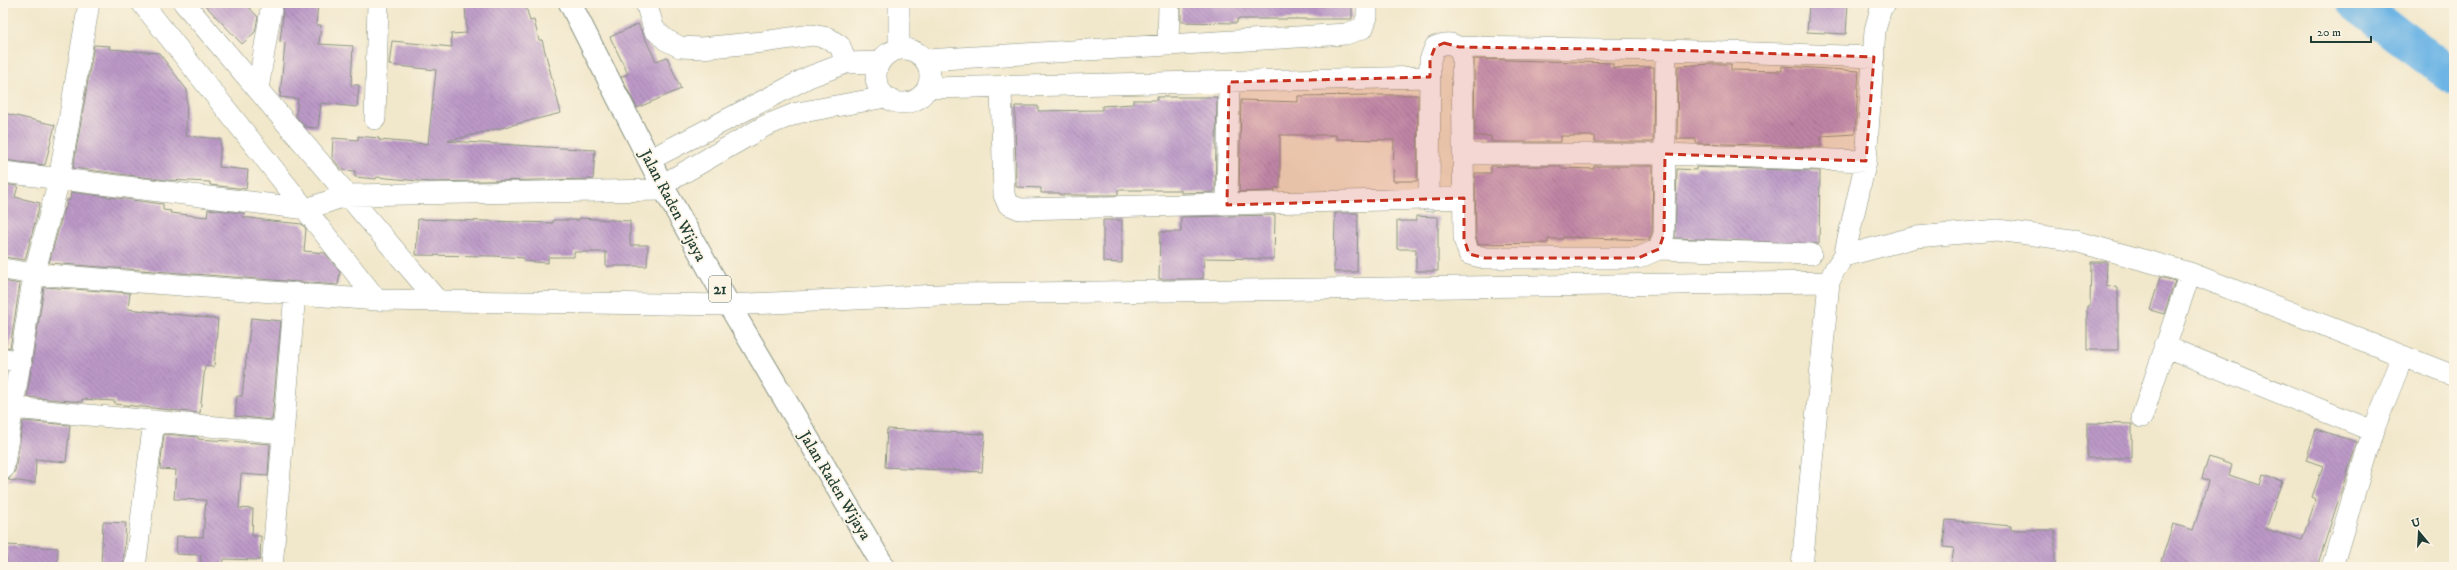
<svg xmlns="http://www.w3.org/2000/svg" width="2457" height="570" font-family="'IM FELL DW Pica',serif">
<defs>
<pattern id="building-back-hatch" width="6" height="6" patternUnits="userSpaceOnUse"><rect width="6" height="6" fill="#bc99c8"/><path d="M-1 5l2 2M0 0l6 6M5-1l2 2" fill="none" stroke="#987ea3"/></pattern>
</defs>
<rect width="100%" height="100%" fill="#fcf5e5"/>
<filter id="ink" filterUnits="userSpaceOnUse"><feTurbulence type="fractalNoise" baseFrequency=".025" numOctaves="2"/><feDisplacementMap in="SourceGraphic" scale="8" xChannelSelector="R" yChannelSelector="G"/><feConvolveMatrix kernelMatrix="1 2 1 2 8 2 1 2 1" color-interpolation-filters="sRGB"/></filter>
<filter id="wash" filterUnits="userSpaceOnUse"><feTurbulence type="fractalNoise" baseFrequency=".012" numOctaves="4" result="noise"/><feDisplacementMap in="SourceGraphic" scale="16" xChannelSelector="R" yChannelSelector="G"/><feGaussianBlur stdDeviation="0.9" result="paint"/><feColorMatrix in="noise" values="0 0 0 0 0 0 0 0 0 0 0 0 0 0 0 0 0 1.4 0 .05"/><feComposite in="paint" operator="in"/></filter>
<g filter="url(#wash)">
<rect width="100%" height="100%" fill="#f1e7cb"/>
<g fill="none" stroke-linecap="round" stroke-linejoin="round">
<path stroke="#6eb5e5" stroke-width="36" d="M 2355,3 L 2454,77"/>
</g>
<g id="blocks">
<path fill="url(#building-back-hatch)" d="M 203,3 L 245,3 L 258,17 L 255,32 L 242,44 Z
M 284,3 L 318,3 L 316,25 L 321,25 L 319,44 L 353,46 L 351,85 L 359,85 L 357,107 L 321,103 L 318,128 L 305,127 L 296,116 L 298,99 L 280,97 L 285,43 L 280,42 Z
M 492,3 L 525,3 L 530,21 L 534,20 L 539,40 L 542,40 L 561,113 L 448,141 L 595,150 L 593,179 L 429,182 L 377,177 L 376,179 L 355,177 L 355,171 L 342,170 L 332,158 L 333,138 L 358,140 L 358,136 L 379,138 L 379,140 L 428,144 L 436,70 L 389,65 L 392,41 L 452,47 L 451,34 L 467,33 L 465,6 Z
M 1181,3 L 1352,3 L 1352,19 L 1237,19 L 1237,23 L 1181,22 Z
M 1809,3 L 1848,3 L 1846,34 L 1807,32 Z
M 638,24 L 656,61 L 667,57 L 681,89 L 637,108 L 621,77 L 628,74 L 610,37 Z
M 94,45 L 110,46 L 109,49 L 159,53 L 187,90 L 186,136 L 221,139 L 219,167 L 248,170 L 246,189 L 210,185 L 210,182 L 166,180 L 73,168 Z
M 1474,59 L 1613,63 L 1613,68 L 1654,67 L 1653,142 L 1595,142 L 1595,136 L 1561,136 L 1561,142 L 1491,142 L 1491,136 L 1475,136 Z
M 1712,64 L 1731,64 L 1731,70 L 1782,71 L 1782,66 L 1859,71 L 1855,134 L 1821,136 L 1821,147 L 1696,143 L 1696,139 L 1677,139 L 1678,66 Z
M 1373,95 L 1418,95 L 1417,181 L 1393,181 L 1394,140 L 1336,139 L 1336,135 L 1280,135 L 1280,188 L 1275,188 L 1275,191 L 1239,192 L 1241,100 L 1298,102 L 1298,96 Z
M 1157,97 L 1217,97 L 1215,192 L 1181,193 L 1181,190 L 1118,190 L 1118,195 L 1060,195 L 1060,193 L 1041,193 L 1041,188 L 1016,187 L 1015,106 L 1038,106 L 1038,111 L 1102,110 L 1102,106 L 1133,104 L 1133,100 L 1157,100 Z
M 3,113 L 55,125 L 45,165 L 3,160 Z
M 1491,166 L 1561,166 L 1561,168 L 1594,169 L 1594,166 L 1653,166 L 1652,232 L 1649,240 L 1563,237 L 1563,239 L 1548,239 L 1548,243 L 1478,244 L 1476,237 L 1475,173 L 1491,173 Z
M 1696,167 L 1820,171 L 1819,244 L 1675,238 L 1677,169 L 1696,170 Z
M 3,184 L 18,186 L 15,197 L 40,203 L 25,260 L 3,257 Z
M 71,192 L 163,204 L 163,210 L 171,211 L 170,213 L 207,217 L 208,209 L 244,213 L 243,217 L 271,221 L 302,224 L 306,229 L 304,251 L 325,253 L 340,272 L 338,285 L 49,263 L 64,209 L 66,209 L 67,200 L 70,200 Z
M 1335,213 L 1358,213 L 1357,272 L 1334,272 Z
M 1275,215 L 1274,259 L 1204,258 L 1203,279 L 1159,279 L 1160,232 L 1181,232 L 1181,217 Z
M 1416,216 L 1438,217 L 1438,271 L 1416,271 L 1416,249 L 1397,249 L 1397,221 L 1416,221 Z
M 579,218 L 630,221 L 630,245 L 648,245 L 647,266 L 606,266 L 606,252 L 574,252 L 574,257 L 548,257 L 548,263 L 524,261 L 524,258 L 494,256 L 416,255 L 418,219 L 553,223 L 553,220 L 579,220 Z
M 1103,220 L 1122,220 L 1122,263 L 1103,262 Z
M 2091,262 L 2107,262 L 2106,285 L 2118,288 L 2118,350 L 2087,350 L 2087,306 L 2090,306 Z
M 2160,277 L 2175,281 L 2164,314 L 2150,310 Z
M 3,281 L 20,284 L 10,348 L 3,346 Z
M 44,287 L 130,293 L 128,309 L 218,319 L 214,367 L 205,366 L 200,413 L 115,404 L 115,401 L 82,399 L 82,402 L 27,397 Z
M 251,318 L 281,321 L 272,420 L 235,416 L 237,396 L 242,396 Z
M 23,421 L 70,425 L 66,462 L 36,459 L 35,483 L 8,480 L 15,471 Z
M 2087,423 L 2132,424 L 2132,458 L 2087,458 Z
M 887,429 L 985,434 L 982,472 L 885,467 Z
M 2316,429 L 2357,442 L 2317,567 L 2179,567 L 2161,561 L 2173,524 L 2193,530 L 2209,481 L 2202,478 L 2209,457 L 2232,465 L 2229,475 L 2260,485 L 2263,475 L 2282,481 L 2266,529 L 2302,540 L 2316,499 L 2312,497 L 2323,466 L 2306,460 Z
M 164,434 L 198,437 L 198,439 L 270,444 L 268,476 L 241,474 L 239,508 L 253,509 L 252,536 L 261,536 L 260,560 L 224,559 L 223,567 L 200,567 L 201,555 L 176,554 L 177,536 L 203,537 L 206,500 L 174,499 L 176,470 L 160,469 Z
M 1946,520 L 2011,526 L 2011,530 L 2055,530 L 2055,567 L 1951,567 L 1954,548 L 1943,547 Z
M 103,522 L 126,523 L 123,567 L 101,567 Z
M 7,545 L 58,548 L 57,567 L 6,567 Z"/>
</g>
</g>
<g filter="url(#ink)">
<use href="#blocks" fill-opacity="0" stroke="#889280" stroke-width="1"/>
<g fill="none" stroke-linecap="round" stroke-linejoin="round">
<g stroke="#889280" stroke-width="22">
<path id="minor" d="M 142,3 L 377,300
M 184,3 L 437,300
M 646,3 L 654,29 L 666,40 L 680,47 L 701,48 L 763,42 L 812,35 L 828,38 L 840,46 L 846,63
M 899,3 L 899,49
M 1168,45 L 1169,3
M 1459,47 L 1666,50 L 1874,57
M876 76a27 27 0 1 1 54 0a27 27 0 1 1-54 0Z
M 926,60 L 1346,34 L 1363,28 L 1367,17 L 1367,3
M 928,88 L 1430,77
M 1001,88 L 1004,195 L 1008,204 L 1020,209 L 1464,198
M 258,89 L 272,3
M 375,119 L 378,3
M 1463,154 L 1665,154 L 1866,161
M 649,160 L 809,77 L 846,63 L 880,62
M 3,172 L 307,209 L 347,195 L 665,190
M 662,185 L 765,126 L 797,113 L 886,97
M 1429,201 L 1430,60 L 1435,47 C 1447,42 1456,42 1462,54 L 1464,239 L 1469,254 L 1485,258 L 1638,258 L 1659,249 L 1811,254
M 1227,205 L 1229,82
M 1659,249 L 1664,234 L 1666,50
M 1844,256 L 1916,237 L 1998,230 L 2071,240 L 2190,273 L 2454,376
M 3,269 L 34,274 L 377,300 L 729,305 L 960,294 L 1829,282
M 2164,346 L 2373,431
M 3,358 L 21,363
M 13,408 L 283,433
M 2142,417 L 2190,273
M 3,469 L 34,274 L 59,180 L 89,3
M 135,567 L 154,421
M 272,567 L 295,293
M 1802,567 L 1829,282 L 1835,269 L 1844,256 L 1866,161 L 1875,30 L 1881,8 L 1886,3
M 2332,567 L 2373,431 L 2403,356"/>
</g>
<g stroke="#889280" stroke-width="24">
<path id="highway" d="M 570,3 L 662,185 L 729,305 L 884,567"/>
</g>
<use href="#minor" stroke="#fff" stroke-width="21"/>
<use href="#highway" stroke="#fff" stroke-width="22"/>
</g>
</g>
<path fill="#c8321e" fill-opacity="0.2" stroke="#c8321e" stroke-width="3" stroke-dasharray="8 5" stroke-linejoin="round" d="M 1444,43 L 1459,47 L 1666,50 L 1874,57 L 1866,161 L 1665,154 L 1664,234 L 1659,249 L 1638,258 L 1485,258 L 1469,254 L 1464,239 L 1464,198 L 1227,205 L 1229,82 L 1430,77 L 1430,60 L 1435,47 Z"/>
<g text-anchor="middle" stroke-width="3.5" stroke-linejoin="round" paint-order="stroke">
<rect fill="#fcf5e5" stroke="#617469" stroke-width="1" x="709" y="276" width="22" height="26" rx="3"/>
<g font-size="15" font-weight="bold" fill="#1f3d34">
<text x="720" y="294">21</text>
</g>
<g font-size="16" fill="#1f3d34" stroke="#fcf5e5">
<text transform="translate(674 205) rotate(62)" y="6">Jalan Raden Wijaya</text>
<text transform="translate(836 485) rotate(59)" y="6">Jalan Raden Wijaya</text>
</g>
</g>
<rect width="2457" height="570" fill="none" stroke="#fcf5e5" stroke-width="16"/>
<g transform="translate(2419 532) rotate(342)" stroke="#fcf5e5" stroke-width="3" paint-order="stroke">
<path d="M0-3L7 15L0 10L-7 15Z" fill="#1f3d34"/>
<text y="-6" font-size="11" font-weight="bold" text-anchor="middle" fill="#1f3d34">U</text>
</g>
<path d="M2311 36v6h60v-6" fill="none" stroke="#1f3d34" stroke-width="2"/>
<text x="2317" y="36" font-size="12" fill="#1f3d34" stroke="#fcf5e5" stroke-width="3" paint-order="stroke">20 m</text>
</svg>
